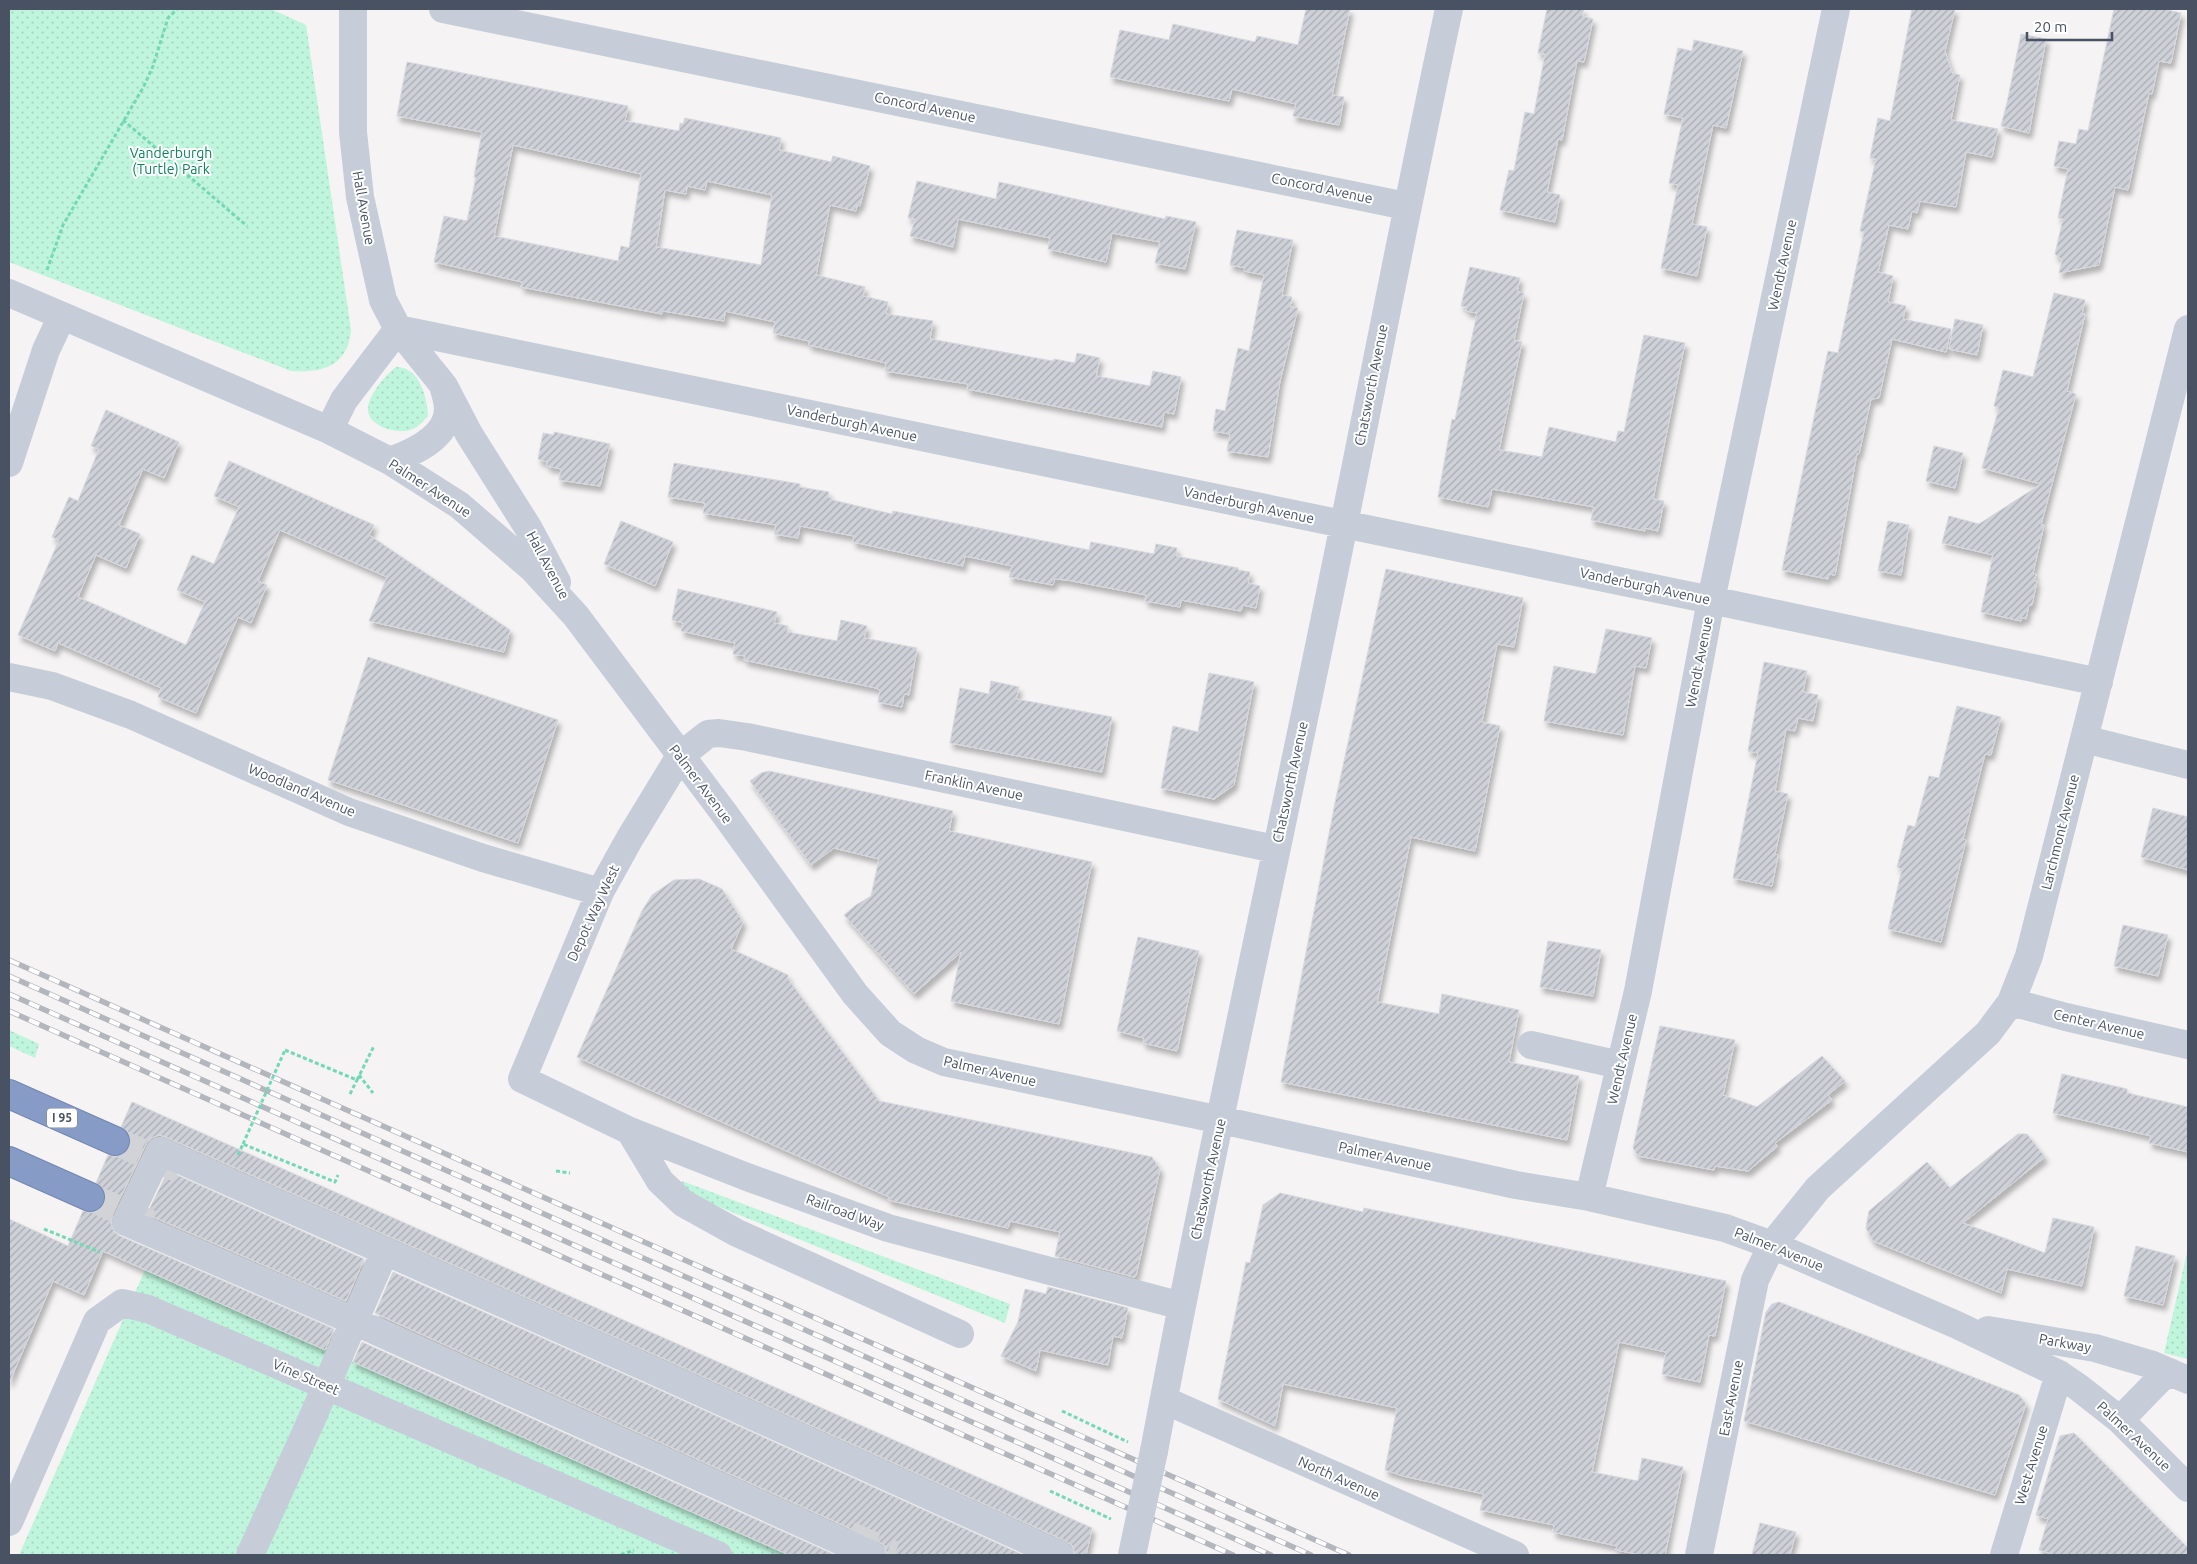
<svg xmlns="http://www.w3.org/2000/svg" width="2197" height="1564" font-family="Ubuntu,sans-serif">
<defs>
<pattern id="grass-dots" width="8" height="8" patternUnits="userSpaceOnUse" patternTransform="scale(1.25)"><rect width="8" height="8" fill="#bff5dc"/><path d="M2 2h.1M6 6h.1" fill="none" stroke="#a6d4c0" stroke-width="1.8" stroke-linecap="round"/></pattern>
<pattern id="building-hatch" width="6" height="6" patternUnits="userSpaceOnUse" patternTransform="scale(1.25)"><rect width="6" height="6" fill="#cfd1d8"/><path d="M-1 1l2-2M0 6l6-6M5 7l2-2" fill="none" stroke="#aaacb3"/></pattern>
<filter id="shadow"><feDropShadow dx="3" dy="5.5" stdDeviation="2.5" flood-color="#0004"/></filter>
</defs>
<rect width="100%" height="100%" fill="#f5f3f3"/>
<path fill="url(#grass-dots)" d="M 9,9 L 271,9 L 306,25 L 351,330 C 348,366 323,373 291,371 L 9,262 Z
M 396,367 C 420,367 427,397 428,416 C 422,422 418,428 410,430 C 397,434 370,427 368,411 C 366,398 386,374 396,367 Z
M 9,1030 L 39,1044 L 35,1058 L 9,1046 Z
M 682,1181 L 1010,1304 L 1005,1323 L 680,1191 Z
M 2188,1248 L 2188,1359 L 2164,1353 Z
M 145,1270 L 789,1555 L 19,1555 Z"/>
<path fill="url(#building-hatch)" stroke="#d6d8df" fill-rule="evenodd" filter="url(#shadow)" d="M 1306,9 L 1350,9 L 1332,95 L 1344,97 L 1339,125 L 1293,116 L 1296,104 L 1232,89 L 1229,101 L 1110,77 L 1120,30 L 1169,40 L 1173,24 L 1255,42 L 1257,36 L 1298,45 Z
M 1547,9 L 1584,9 L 1582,16 L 1593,19 L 1584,62 L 1577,61 L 1562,140 L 1558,139 L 1547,192 L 1560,195 L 1555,222 L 1500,210 L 1509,170 L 1514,171 L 1525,112 L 1534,114 L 1545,54 L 1538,53 Z
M 1912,9 L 1955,9 L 1945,51 L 1952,73 L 1960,75 L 1951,120 L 1998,129 L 1992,157 L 1966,152 L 1956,207 L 1920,201 L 1917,213 L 1912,211 L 1908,229 L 1889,225 L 1878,272 L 1893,276 L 1888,302 L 1906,306 L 1903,319 L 1951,329 L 1946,352 L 1892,339 L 1879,398 L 1871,399 L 1859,454 L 1857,453 L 1835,575 L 1829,574 L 1828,579 L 1782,570 L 1828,351 L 1838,353 L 1864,232 L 1860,231 L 1876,159 L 1870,158 L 1878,118 L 1890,121 Z
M 2114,9 L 2162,9 L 2181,13 L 2171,63 L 2159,61 L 2152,94 L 2149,93 L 2128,190 L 2115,187 L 2099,265 L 2059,273 L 2062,260 L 2055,254 L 2063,219 L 2058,218 L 2068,169 L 2054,166 L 2059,141 L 2076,144 L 2079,129 L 2088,131 Z
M 2021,34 L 2046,39 L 2029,133 L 2001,126 L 2007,103 Z
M 1694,40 L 1743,51 L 1726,128 L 1713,125 L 1692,224 L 1707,227 L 1697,276 L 1661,268 L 1678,185 L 1669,183 L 1683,118 L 1664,114 L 1678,48 L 1692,51 Z
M 407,62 L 628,106 L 625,121 L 679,131 L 680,123 L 683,124 L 685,118 L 781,138 L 779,150 L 831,162 L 833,156 L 870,166 L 860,206 L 857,205 L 856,211 L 830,205 L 816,275 L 865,287 L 863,296 L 888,302 L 886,314 L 933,321 L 930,339 L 1053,361 L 1054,359 L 1075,363 L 1077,353 L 1100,358 L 1096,376 L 1150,386 L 1153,371 L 1181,377 L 1174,414 L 1164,412 L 1162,427 L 967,389 L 968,384 L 885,371 L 886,363 L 809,345 L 809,341 L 773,333 L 775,322 L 725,311 L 724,321 L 663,311 L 662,314 L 521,287 L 522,282 L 434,262 L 444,216 L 467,221 L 476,177 L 474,177 L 482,132 L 397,116 ZM 513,145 L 641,174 L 629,248 L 621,246 L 618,261 L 494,236 ZM 707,181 L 772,195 L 761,265 L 656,247 L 665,190 L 686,194 L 687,186 L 705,190 Z
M 917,181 L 996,199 L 999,182 L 1165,219 L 1166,216 L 1196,222 L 1185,269 L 1155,263 L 1160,242 L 1112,233 L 1106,262 L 1048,249 L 1050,238 L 958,219 L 953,247 L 910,236 L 915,219 L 908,218 Z
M 1237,230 L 1293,240 L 1282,295 L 1292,297 L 1290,307 L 1298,308 L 1280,381 L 1268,457 L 1227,451 L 1230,434 L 1213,431 L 1216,409 L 1225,411 L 1238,348 L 1249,351 L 1264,275 L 1244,271 L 1245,268 L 1230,265 Z
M 1470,267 L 1520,278 L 1517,292 L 1524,293 L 1514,340 L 1522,342 L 1499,450 L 1542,457 L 1549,427 L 1616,442 L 1618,431 L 1624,432 L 1644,335 L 1685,343 L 1653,499 L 1664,501 L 1658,531 L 1645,528 L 1645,531 L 1591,520 L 1594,507 L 1510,492 L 1492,489 L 1488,507 L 1438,497 L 1452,419 L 1455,420 L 1477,313 L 1466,311 L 1467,307 L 1461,306 Z
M 2054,293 L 2085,300 L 2082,314 L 2085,314 L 2067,391 L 2076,394 L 2041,525 L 2044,525 L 2033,573 L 2036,574 L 2034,581 L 2037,581 L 2032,605 L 2029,605 L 2026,619 L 2021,617 L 2021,621 L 1981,612 L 1993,555 L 1942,543 L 1949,516 L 1979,524 L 2041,484 L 1982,468 L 1999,408 L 1994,406 L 2003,370 L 2033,377 Z
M 1955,319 L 1983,325 L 1977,355 L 1949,349 Z
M 106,410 L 179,442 L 164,478 L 143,469 L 119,525 L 140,534 L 126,568 L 96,555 L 78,597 L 186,645 L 205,602 L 177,590 L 192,555 L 214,564 L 239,507 L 214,496 L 229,461 L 374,525 L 369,535 L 510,630 L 504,652 L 369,621 L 387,577 L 280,530 L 258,581 L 267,585 L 251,623 L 238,617 L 196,713 L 158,697 L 161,688 L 58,643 L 55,651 L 18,635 L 59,540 L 52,537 L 69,497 L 78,501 L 99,449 L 91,446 Z
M 554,432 L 610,444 L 600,486 L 559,480 L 561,469 L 547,466 L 547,462 L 538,459 L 543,433 L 554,435 Z
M 1934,446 L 1963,453 L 1955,488 L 1926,481 Z
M 674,463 L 800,484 L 800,487 L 829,492 L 828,497 L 832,498 L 832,500 L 892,514 L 893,511 L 1089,550 L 1091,542 L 1154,554 L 1156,544 L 1177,548 L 1176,556 L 1238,568 L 1238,570 L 1250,572 L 1248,583 L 1260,586 L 1256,608 L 1243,605 L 1241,611 L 1181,600 L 1180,607 L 1145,601 L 1146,595 L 1067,580 L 1055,579 L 1053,585 L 1009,577 L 1012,566 L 965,556 L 963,566 L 853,542 L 854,536 L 800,526 L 798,538 L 774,534 L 776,525 L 703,513 L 705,503 L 668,497 Z
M 621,521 L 673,542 L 655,586 L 604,564 Z
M 1888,521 L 1909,525 L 1901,575 L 1878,571 Z
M 1386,569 L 1523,598 L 1514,647 L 1497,644 L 1482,722 L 1500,726 L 1475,851 L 1411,837 L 1377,1002 L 1439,1014 L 1442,994 L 1519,1010 L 1509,1062 L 1579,1076 L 1567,1140 L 1281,1082 L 1336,798 Z
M 678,589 L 777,612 L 774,623 L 788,626 L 787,632 L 837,641 L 841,620 L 867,626 L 864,638 L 917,648 L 909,695 L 904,694 L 902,707 L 878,702 L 880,690 L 876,688 L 744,660 L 745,656 L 733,654 L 735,643 L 681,631 L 683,623 L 672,620 Z
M 1606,629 L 1652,638 L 1646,668 L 1635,666 L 1623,735 L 1544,721 L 1554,666 L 1596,674 Z
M 368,657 L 558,720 L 518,843 L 328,780 Z
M 1764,662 L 1807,671 L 1803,692 L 1818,695 L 1813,721 L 1798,718 L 1795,731 L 1786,729 L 1775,791 L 1788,794 L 1775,854 L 1778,855 L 1772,886 L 1733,878 L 1758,753 L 1748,751 Z
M 1209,673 L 1254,682 L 1234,785 L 1214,799 L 1161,788 L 1173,726 L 1198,732 Z
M 991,681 L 1019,687 L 1016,699 L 1112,717 L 1102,772 L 950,743 L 960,688 L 989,694 Z
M 1957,706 L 2001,717 L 1991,755 L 1985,754 L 1963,839 L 1966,840 L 1941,942 L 1888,929 L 1902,869 L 1897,867 L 1908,825 L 1915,827 L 1929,776 L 1939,778 Z
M 769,771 L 953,811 L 949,831 L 1092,862 L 1059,1024 L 951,1001 L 961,952 L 914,994 L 844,915 L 856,905 L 871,896 L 879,859 L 834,848 L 811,865 L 750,781 L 761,773 Z
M 2153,808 L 2188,817 L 2188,870 L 2141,857 Z
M 699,879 L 722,889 L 743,922 L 731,949 L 788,975 L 788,979 L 879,1101 L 1152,1157 L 1160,1169 L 1136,1276 L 1134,1277 L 1055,1256 L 1060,1232 L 1010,1221 L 1008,1228 L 888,1200 L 889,1197 L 577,1057 L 642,911 L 652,895 L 674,880 Z
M 2123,925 L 2168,935 L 2158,976 L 2114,966 Z
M 1138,937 L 1199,951 L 1177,1051 L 1143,1043 L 1144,1038 L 1117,1031 Z
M 1548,941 L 1601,950 L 1593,996 L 1540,987 Z
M 1660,1026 L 1735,1040 L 1723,1095 L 1757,1107 L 1822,1056 L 1845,1081 L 1828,1095 L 1832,1100 L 1775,1143 L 1778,1146 L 1748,1171 L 1715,1166 L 1714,1170 L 1638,1156 L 1633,1148 Z
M 2062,1074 L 2127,1089 L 2127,1093 L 2188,1107 L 2188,1152 L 2149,1143 L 2151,1136 L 2053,1113 Z
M 132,1102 L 1092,1528 L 1086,1555 L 1075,1555 L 1073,1546 L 1066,1541 L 658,1356 L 166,1137 L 159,1135 L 151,1138 L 146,1144 L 112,1215 L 111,1224 L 114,1232 L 120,1236 L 334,1329 L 325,1350 L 103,1251 L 84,1295 L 53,1281 L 9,1383 L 9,1219 L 68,1246 L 83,1211 L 92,1212 L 100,1209 L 104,1204 L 105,1195 L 102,1187 L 96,1183 L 108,1155 L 116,1157 L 124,1154 L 129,1147 L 130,1139 L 128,1132 L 121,1127 Z
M 2018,1134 L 2027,1134 L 2045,1157 L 1963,1223 L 2045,1253 L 2053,1218 L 2094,1227 L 2082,1286 L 2007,1269 L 2001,1293 L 1873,1241 L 1866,1228 L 1869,1211 L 1927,1162 L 1950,1188 Z
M 168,1171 L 364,1259 L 346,1301 L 147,1214 Z
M 1280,1193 L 1363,1212 L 1364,1208 L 1726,1281 L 1715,1336 L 1709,1335 L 1700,1382 L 1662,1374 L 1666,1352 L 1619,1342 L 1592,1472 L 1638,1481 L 1642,1458 L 1683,1467 L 1665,1555 L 1641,1555 L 1616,1550 L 1617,1546 L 1553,1532 L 1554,1525 L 1480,1510 L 1484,1494 L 1403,1476 L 1385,1470 L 1397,1408 L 1283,1384 L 1275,1426 L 1218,1399 L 1246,1262 L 1250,1263 L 1263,1205 Z
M 2136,1246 L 2175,1256 L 2163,1305 L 2124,1296 Z
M 393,1272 L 646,1384 L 1023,1555 L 887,1555 L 885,1546 L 878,1541 L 375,1313 Z
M 1048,1287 L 1128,1308 L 1122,1338 L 1113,1336 L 1108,1365 L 1040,1350 L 1036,1371 L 1001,1356 L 1018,1322 L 1025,1289 L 1046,1294 Z
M 1779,1302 L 2019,1395 L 2026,1404 L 1995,1495 L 1744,1421 L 1766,1312 L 1772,1304 Z
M 362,1342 L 835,1555 L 789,1555 L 353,1362 Z
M 2074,1433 L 2188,1548 L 2188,1555 L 2055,1555 L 2039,1550 L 2048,1519 L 2036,1515 L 2060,1436 Z
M 1760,1523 L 1796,1532 L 1790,1555 L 1752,1555 Z"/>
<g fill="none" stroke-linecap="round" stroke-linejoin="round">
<path stroke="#d2d3d6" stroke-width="28" stroke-dasharray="28 14" stroke-linecap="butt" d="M 115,1141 L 179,1169
M 90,1197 L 150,1224
M 849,1535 L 894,1555"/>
<g stroke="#7186b2" stroke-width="30">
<path id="highway" d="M 9,1094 L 115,1141
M 9,1161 L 90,1197"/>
</g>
<path stroke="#72d8b5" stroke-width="3" stroke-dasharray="4 2.5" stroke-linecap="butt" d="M 123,120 L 247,226
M 47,270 L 63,225 L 144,86 L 153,66 L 168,18 L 177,9
M 285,1050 L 357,1080 L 374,1046
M 359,1075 L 373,1093
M 350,1094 L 357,1080
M 238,1155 L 243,1144 L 335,1182 L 338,1175
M 556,1171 L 570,1173
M 44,1229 L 100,1252
M 1062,1411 L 1128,1442
M 1050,1491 L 1111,1519
M 621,1555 L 634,1550"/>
<path stroke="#c6cdd8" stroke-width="28" d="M 353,9 L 353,132 L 360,197 L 383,300 L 398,329 L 444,386 L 469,434 L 529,529 L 557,582
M 443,9 L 1406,206
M 9,293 L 329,430 L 390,461 L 459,505 L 533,569 L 576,616 L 724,813 L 855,994 L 890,1033 L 916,1050 L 944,1062 L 1221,1120 L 1516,1185 L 1589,1197 L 1725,1228 L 1772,1245 L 1957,1325 L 2059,1374 L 2078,1387 L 2120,1420 L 2188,1488
M 398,329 L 1711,600 L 2099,682
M 329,430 L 344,400 L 398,329
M 390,461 C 412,453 448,438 448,409 C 448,403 446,396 444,389
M 9,463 L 46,350 L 62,316
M 9,677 L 52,686 L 131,715 L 349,812 L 483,858 L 600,892
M 2084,739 L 2188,765
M 2011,1002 L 2066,1017 L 2188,1045
M 1531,1045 L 1620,1065
M 630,1131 L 660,1181 L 683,1203 L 737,1233 L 960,1334
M 1589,1197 L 1638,991 L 1711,600 L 1836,9
M 1182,1306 L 888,1228 L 747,1177 L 630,1131 L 522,1079 L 600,892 L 630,838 L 680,756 L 708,734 L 719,733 L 747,737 L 1275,849
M 1988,1330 L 2095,1348 L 2153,1365 L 2188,1380
M 339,1356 L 385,1251
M 1164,1400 L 1515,1555
M 2120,1420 L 2159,1380 L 2170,1372
M 1154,1451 C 1212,1141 1282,833 1344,524 C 1379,352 1412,180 1449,9
M 9,1522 L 97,1321 L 122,1303 L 148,1309 L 718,1555
M 250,1555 L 311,1421
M 872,1555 L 356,1322 L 126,1222 L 160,1151 L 652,1370 L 1060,1555
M 1699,1555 L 1755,1280 L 1772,1245 L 1818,1188 L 1988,1033 L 2011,1002 L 2029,956 L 2188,329
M 2004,1555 L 2059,1374"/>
<use href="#highway" stroke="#869cc6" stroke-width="28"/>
<g stroke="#b4b6be" stroke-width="5.5">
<path id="rail" d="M 9,960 L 1349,1555
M 9,976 L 1311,1555
M 9,994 L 1271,1555
M 9,1011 L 1233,1555"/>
</g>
<use href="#rail" stroke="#fff" stroke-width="4" stroke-dasharray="11" stroke-linecap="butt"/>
<path stroke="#72d8b5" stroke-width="3" stroke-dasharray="4 2.5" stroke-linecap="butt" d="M 243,1144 L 285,1050"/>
<path stroke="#c6cdd8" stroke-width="28" d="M 311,1421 L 339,1356
M 1132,1555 L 1154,1451"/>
</g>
<g text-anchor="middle" stroke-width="4" stroke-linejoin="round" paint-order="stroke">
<rect fill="#fff" stroke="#7f8692" stroke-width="1" x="47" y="1108.5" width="30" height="19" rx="4"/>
<g font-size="12" font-weight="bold" fill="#485263">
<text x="62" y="1122">I 95</text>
</g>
<g font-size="14" fill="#485263" stroke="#fff">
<text transform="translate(925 107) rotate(12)" y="5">Concord Avenue</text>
<text transform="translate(1322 188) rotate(12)" y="5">Concord Avenue</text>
<text transform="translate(364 208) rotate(80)" y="5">Hall Avenue</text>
<text transform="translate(1782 265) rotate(-78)" y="5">Wendt Avenue</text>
<text transform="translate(1371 385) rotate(-79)" y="5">Chatsworth Avenue</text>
<text transform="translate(852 423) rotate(12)" y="5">Vanderburgh Avenue</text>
<text transform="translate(430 488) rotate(33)" y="5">Palmer Avenue</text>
<text transform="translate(1249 505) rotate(12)" y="5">Vanderburgh Avenue</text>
<text transform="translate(548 565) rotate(62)" y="5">Hall Avenue</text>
<text transform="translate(1645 586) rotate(12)" y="5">Vanderburgh Avenue</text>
<text transform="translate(1699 662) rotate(-79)" y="5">Wendt Avenue</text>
<text transform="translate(1290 782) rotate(-78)" y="5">Chatsworth Avenue</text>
<text transform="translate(701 784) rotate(53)" y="5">Palmer Avenue</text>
<text transform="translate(974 785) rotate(12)" y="5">Franklin Avenue</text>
<text transform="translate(302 790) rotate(23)" y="5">Woodland Avenue</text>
<text transform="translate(2060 832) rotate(-76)" y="5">Larchmont Avenue</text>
<text transform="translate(593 913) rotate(-65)" y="5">Depot Way West</text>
<text transform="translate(2099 1024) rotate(13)" y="5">Center Avenue</text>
<text transform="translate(1622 1059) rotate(-77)" y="5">Wendt Avenue</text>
<text transform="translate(990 1071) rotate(13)" y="5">Palmer Avenue</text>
<text transform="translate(1385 1156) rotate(12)" y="5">Palmer Avenue</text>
<text transform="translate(1208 1179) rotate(-78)" y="5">Chatsworth Avenue</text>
<text transform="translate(845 1212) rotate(20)" y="5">Railroad Way</text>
<text transform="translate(1779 1249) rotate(22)" y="5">Palmer Avenue</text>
<text transform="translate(2065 1343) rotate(10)" y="5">Parkway</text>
<text transform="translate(306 1377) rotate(23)" y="5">Vine Street</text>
<text transform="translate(1731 1398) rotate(-79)" y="5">East Avenue</text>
<text transform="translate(2134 1436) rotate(43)" y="5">Palmer Avenue</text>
<text transform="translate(2031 1465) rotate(-73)" y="5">West Avenue</text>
<text transform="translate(1339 1478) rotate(24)" y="5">North Avenue</text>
</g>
<g font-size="14" fill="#0d835a" stroke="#fff">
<text x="171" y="158">Vanderburgh<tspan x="171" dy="16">(Turtle) Park</tspan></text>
</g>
</g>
<rect width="2197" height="1564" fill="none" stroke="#485263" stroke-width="20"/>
<path d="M2027 32v8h85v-8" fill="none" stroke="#485263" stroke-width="2.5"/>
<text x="2034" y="32" font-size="15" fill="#485263" stroke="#ffffff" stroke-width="4" paint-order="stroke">20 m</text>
</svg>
